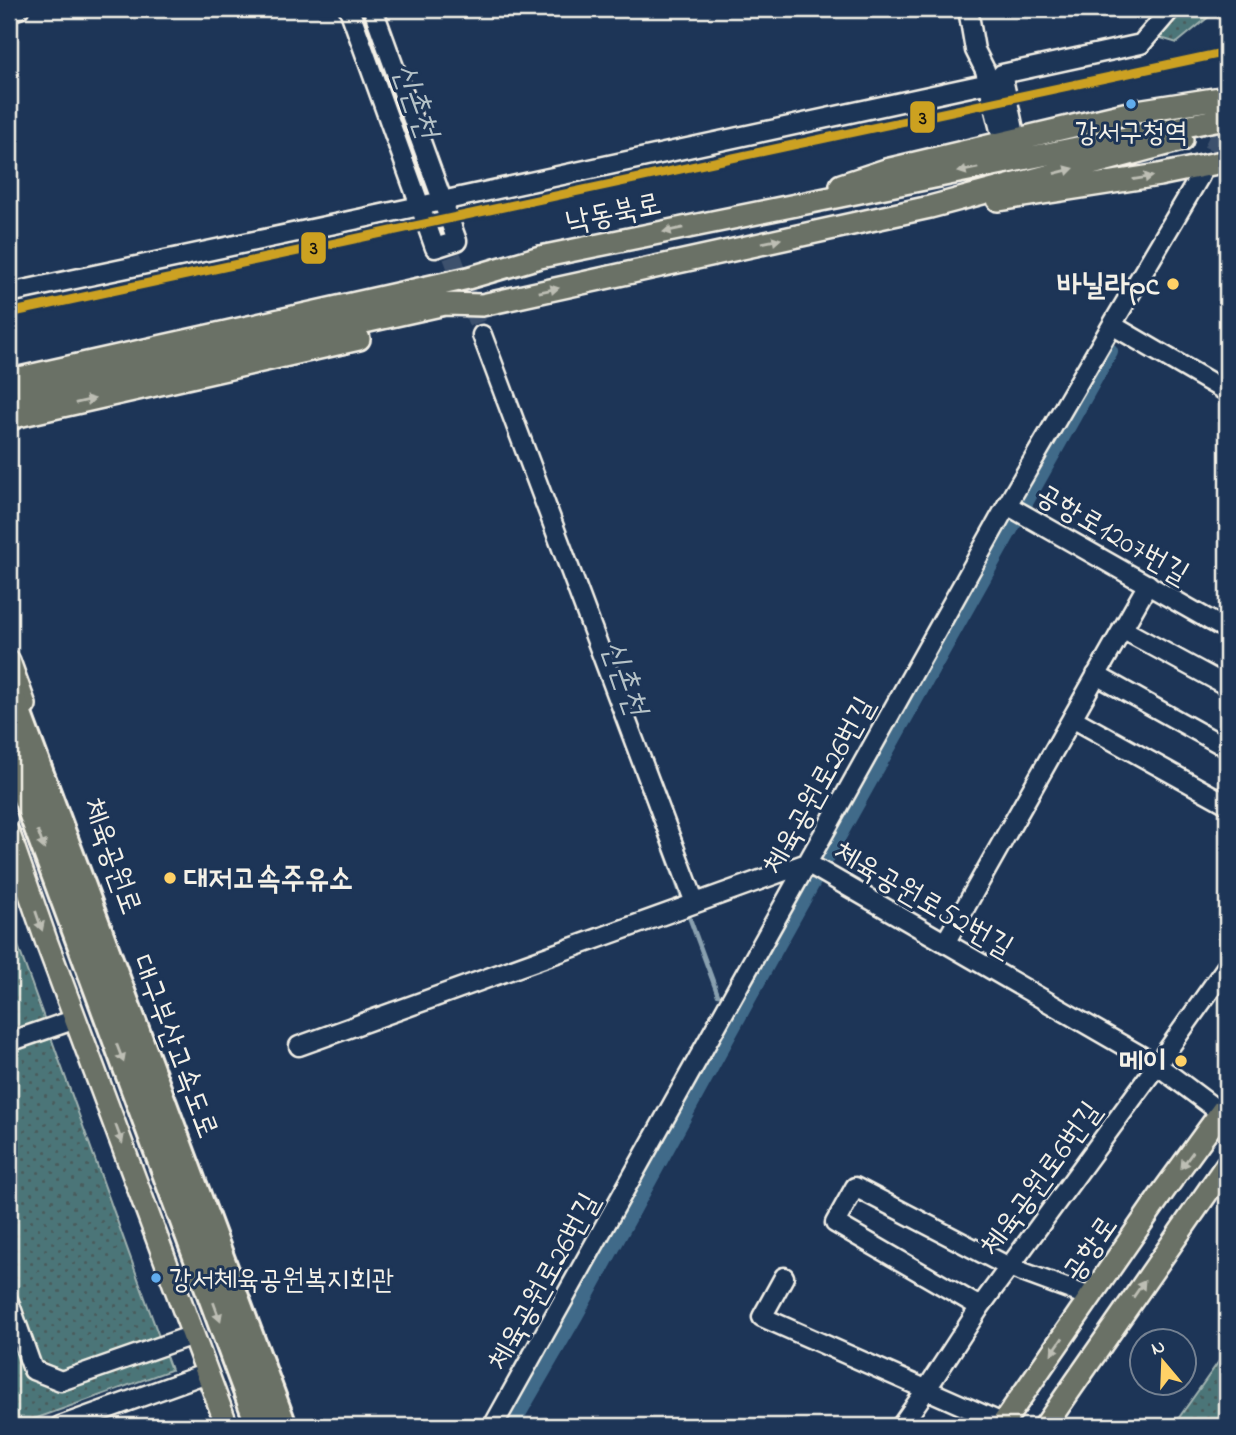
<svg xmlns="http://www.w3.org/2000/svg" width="1236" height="1435" font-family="'Indie Flower','Poor Story',sans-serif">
<defs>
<pattern id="park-dots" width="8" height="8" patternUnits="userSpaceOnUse" patternTransform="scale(1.75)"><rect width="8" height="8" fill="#4b7478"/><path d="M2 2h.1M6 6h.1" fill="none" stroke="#4a5c5c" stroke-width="1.8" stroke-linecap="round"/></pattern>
</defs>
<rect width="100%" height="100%" fill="#1d3557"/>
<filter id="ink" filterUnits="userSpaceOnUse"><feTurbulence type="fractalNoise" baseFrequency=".0143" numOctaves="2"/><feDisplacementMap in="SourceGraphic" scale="14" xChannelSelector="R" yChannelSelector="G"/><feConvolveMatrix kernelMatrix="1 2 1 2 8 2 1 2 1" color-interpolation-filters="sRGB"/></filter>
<g filter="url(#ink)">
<path fill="url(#park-dots)" stroke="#a0b2b0" stroke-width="2" d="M 1177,9 L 1227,9 L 1227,12 L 1211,15 L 1177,43 L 1154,36 Z
M 9,921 L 171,1370 L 15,1426 L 9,1426 Z
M 1227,1350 L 1227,1426 L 1173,1426 Z"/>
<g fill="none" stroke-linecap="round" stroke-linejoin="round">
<path stroke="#89a0af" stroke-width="4.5" d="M 360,9 L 429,199
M 643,789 L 684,903
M 687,911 L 718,995
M 727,1020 L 731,1030"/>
<path stroke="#416a89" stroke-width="16" d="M 511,1426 L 576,1314 L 773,953 L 1110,351"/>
<path stroke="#3d516d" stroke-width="18" stroke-dasharray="18 9" stroke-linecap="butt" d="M 1201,175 L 1227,118
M 452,256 L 482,335"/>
<g stroke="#f4f1e8" stroke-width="23">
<path id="minor" d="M 373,9 L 457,241 L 435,248 L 420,206 L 442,201 L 989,83
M 968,9 L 975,50 L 985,70 L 1003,142
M 9,12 L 19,9
M 1016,139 L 1002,74 L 1141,44 L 1171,9
M 9,293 L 420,206 L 349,9
M 1112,325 L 1227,392
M 482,335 L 695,903
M 1007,505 L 1227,630
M 1122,629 L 1227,686
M 1096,675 L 1227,748
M 1072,718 L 1227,804
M 945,943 L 1148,584
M 9,1042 L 76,1019
M 299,1046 L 807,863 L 1157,1065 L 1221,1113
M 784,1277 L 762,1317 L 1009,1426
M 9,1302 L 33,1370 L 61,1381 L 193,1335
M 980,1307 L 835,1223 L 855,1187 L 1009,1267 L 1090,1297
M 60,1426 L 207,1373
M 493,1426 L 1007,505 L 1112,325 L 1200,176
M 901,1426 L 926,1390 L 980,1307 L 1157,1065 L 1227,966"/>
</g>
<g stroke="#f4f1e8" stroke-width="26">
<path id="major" d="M 841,185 L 886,170 L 1137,111 L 1227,97
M 998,200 L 1159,175 L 1227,161
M 15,379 L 468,278 L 540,257 L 1215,120 L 1227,119
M 20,399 L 445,304 L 482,305 L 930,207 L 1182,140
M 9,420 L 18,416 L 359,339
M 9,661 L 25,705
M 9,834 L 47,943 L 227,1426
M 1001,1426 L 1165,1189 L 1227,1104
M 1045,1426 L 1227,1164"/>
</g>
<g stroke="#f4f1e8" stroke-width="30">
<path id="highway" d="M 9,688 L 284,1426
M 9,753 L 259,1426"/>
</g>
<use href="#minor" stroke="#1d3557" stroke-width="18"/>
<use href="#major" stroke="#6a7166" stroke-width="21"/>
<use href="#highway" stroke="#6a7166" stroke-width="24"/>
<g stroke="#1d3557" stroke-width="14">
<path id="metro-1" d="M 9,313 L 1227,52"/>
</g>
<use href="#metro-1" stroke="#cca120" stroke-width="9"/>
</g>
<defs><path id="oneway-solid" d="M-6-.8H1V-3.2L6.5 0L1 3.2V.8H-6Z" transform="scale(1.75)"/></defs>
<g fill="#bdbeb4">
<use href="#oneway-solid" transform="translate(968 170) rotate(168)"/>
<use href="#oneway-solid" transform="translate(1064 171) rotate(-15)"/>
<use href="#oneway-solid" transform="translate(1143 178) rotate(-9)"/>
<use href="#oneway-solid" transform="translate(673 230) rotate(168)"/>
<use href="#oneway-solid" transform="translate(771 241) rotate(-12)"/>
<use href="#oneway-solid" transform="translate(549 290) rotate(-12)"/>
<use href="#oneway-solid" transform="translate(85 401) rotate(-13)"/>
<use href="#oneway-solid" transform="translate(41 840) rotate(70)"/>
<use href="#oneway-solid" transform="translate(39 921) rotate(71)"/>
<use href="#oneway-solid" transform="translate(120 1053) rotate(69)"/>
<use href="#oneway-solid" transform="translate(119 1134) rotate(70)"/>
<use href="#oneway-solid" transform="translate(1187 1160) rotate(126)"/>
<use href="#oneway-solid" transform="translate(1139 1289) rotate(-55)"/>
<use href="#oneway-solid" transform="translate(217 1312) rotate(70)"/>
<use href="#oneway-solid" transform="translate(1057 1346) rotate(125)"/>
</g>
</g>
<g fill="#60acee" stroke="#1d3557" stroke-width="2.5">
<circle cx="1131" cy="104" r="6"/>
<circle cx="156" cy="1278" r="6"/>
</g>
<g fill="#ffd166" stroke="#1d3557" stroke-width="2.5">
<circle cx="1173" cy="284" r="7"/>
<circle cx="170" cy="878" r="7"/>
<circle cx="1181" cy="1061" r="7"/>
</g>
<g text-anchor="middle" stroke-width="6" stroke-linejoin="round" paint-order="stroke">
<g font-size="28" fill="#f4f1e8" stroke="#1d3557">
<text x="1131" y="141">강서구청역</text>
<text x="169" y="1288" text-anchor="start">강서체육공원복지회관</text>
</g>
<g font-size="30" fill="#f4f1e8" stroke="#1d3557">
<text transform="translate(613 212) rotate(-12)" y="10">낙동북로</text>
<text transform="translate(1113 533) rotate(30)" y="10">공항로1207번길</text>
<text transform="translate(818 785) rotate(-61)" y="10">체육공원로26번길</text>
<text transform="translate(113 856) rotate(70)" y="10">체육공원로</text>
<text transform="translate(924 899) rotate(30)" y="10">체육공원로52번길</text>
<text transform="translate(176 1046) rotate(69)" y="10">대구부산고속도로</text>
<text transform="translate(1040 1178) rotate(-54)" y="10">체육공원로6번길</text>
<text transform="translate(1089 1248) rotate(-55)" y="10">공항로</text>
<text transform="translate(543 1281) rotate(-61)" y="10">체육공원로26번길</text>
</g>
<g font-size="30" font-weight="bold" fill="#f4f1e8" stroke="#1d3557" text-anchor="end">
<text x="1159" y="294">바닐라pc</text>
<text x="184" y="888" text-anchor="start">대저고속주유소</text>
<text x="1167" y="1071">메이</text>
</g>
<g font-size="32" font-style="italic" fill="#b5c2c7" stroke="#1d3557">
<text transform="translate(417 100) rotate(70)" y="11">신촌천</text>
<text transform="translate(626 677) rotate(70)" y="11">신촌천</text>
</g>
</g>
<g stroke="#1d3557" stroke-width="2.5">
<rect x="909" y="100" width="27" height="34" rx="7" fill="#cca120"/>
<rect x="300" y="231" width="27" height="34" rx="7" fill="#cca120"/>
</g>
<g font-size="19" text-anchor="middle" font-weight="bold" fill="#111">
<text x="923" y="124">3</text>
<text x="314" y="254">3</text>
</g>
<rect width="1236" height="1435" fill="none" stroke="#1d3557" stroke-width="35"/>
<rect x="18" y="18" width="1201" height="1400" fill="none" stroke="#f4f1e8" stroke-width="2.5" filter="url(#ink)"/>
<g transform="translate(1163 1362) rotate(341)"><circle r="33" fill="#1d3557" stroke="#738091" stroke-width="2"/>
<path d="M0-5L12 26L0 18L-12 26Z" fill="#ffd166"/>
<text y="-10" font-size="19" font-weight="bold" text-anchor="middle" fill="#f4f1e8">N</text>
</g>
</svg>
